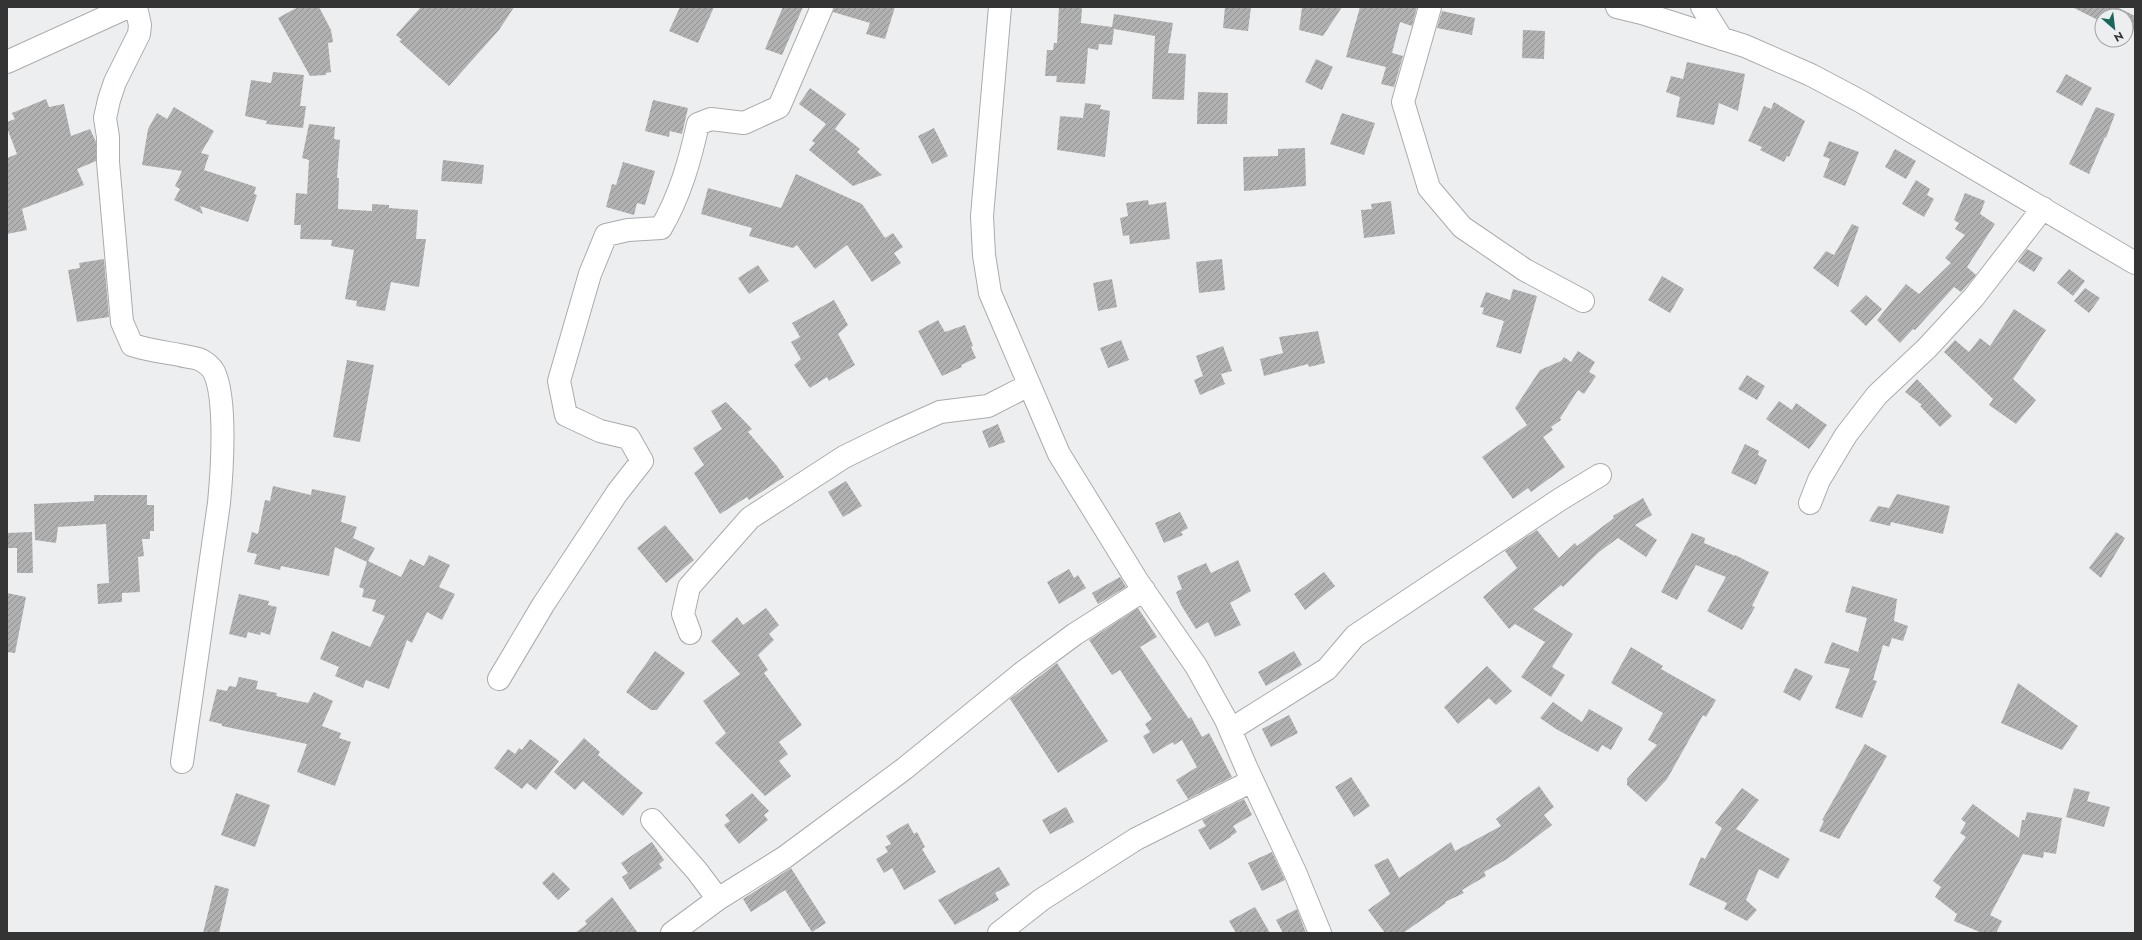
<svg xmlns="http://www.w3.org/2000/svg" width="2142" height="940" font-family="Jost,sans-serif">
<defs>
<pattern id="building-hatch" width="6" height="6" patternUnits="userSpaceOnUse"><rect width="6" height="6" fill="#b1b1b2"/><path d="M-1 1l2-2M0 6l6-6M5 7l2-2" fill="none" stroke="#919192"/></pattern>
</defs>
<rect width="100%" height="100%" fill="#edeeef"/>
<path fill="url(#building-hatch)" d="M 298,7 L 319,7 L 331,30 L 333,42 L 328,43 L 331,72 L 326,73 L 326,75 L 310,76 L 278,18 Z
M 421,7 L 514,7 L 499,30 L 449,86 L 399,41 L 402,40 L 396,35 Z
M 680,7 L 714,7 L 698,43 L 669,31 Z
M 783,7 L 803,7 L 782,55 L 765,49 Z
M 834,7 L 895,7 L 885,39 L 866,34 L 870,23 L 833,12 Z
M 1059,7 L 1082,7 L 1081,23 L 1112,27 L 1114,14 L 1173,23 L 1168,53 L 1186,54 L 1184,100 L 1152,99 L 1155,36 L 1114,29 L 1112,45 L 1099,44 L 1098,50 L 1088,48 L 1085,84 L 1056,82 L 1057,76 L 1045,76 L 1047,50 L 1053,50 L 1054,43 L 1057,43 Z
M 1225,7 L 1251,7 L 1248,31 L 1223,28 Z
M 1302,7 L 1342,7 L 1323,36 L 1299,30 Z
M 1360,7 L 1417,7 L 1412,26 L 1400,22 L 1392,53 L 1403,56 L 1394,87 L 1381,84 L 1386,67 L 1346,57 Z
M 2072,7 L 2117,7 L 2135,16 L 2135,28 L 2130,37 L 2126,34 L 2126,16 L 2102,16 L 2102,22 Z
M 1442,11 L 1475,18 L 1472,35 L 1437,28 Z
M 1523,30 L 1545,31 L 1544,59 L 1522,58 Z
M 1316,59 L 1333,67 L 1322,90 L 1305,82 Z
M 1687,62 L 1745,74 L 1738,111 L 1719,103 L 1714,125 L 1676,117 L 1680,97 L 1666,92 L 1671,76 L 1683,79 Z
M 273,72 L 304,75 L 300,106 L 306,106 L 303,128 L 266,124 L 267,121 L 245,116 L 251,80 L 271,83 Z
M 2066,74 L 2092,88 L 2082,106 L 2056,92 Z
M 810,88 L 846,114 L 835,129 L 860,149 L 857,152 L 882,175 L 853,186 L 809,150 L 815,143 L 812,141 L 826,124 L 799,104 Z
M 1198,92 L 1228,93 L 1227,124 L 1197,124 Z
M 46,99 L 49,107 L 64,104 L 71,136 L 90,129 L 96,142 L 96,161 L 77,169 L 84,185 L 22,209 L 27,230 L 7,234 L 7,158 L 17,154 L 7,128 L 7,122 L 15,119 L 12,113 Z
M 653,100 L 688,108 L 682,134 L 670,131 L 669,137 L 645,131 Z
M 1774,102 L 1805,121 L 1789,157 L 1787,156 L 1784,162 L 1760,150 L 1762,147 L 1748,141 L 1764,106 L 1771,109 Z
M 1085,103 L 1101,105 L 1100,109 L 1110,111 L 1105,157 L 1057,150 L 1060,116 L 1083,118 Z
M 174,107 L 214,131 L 201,153 L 209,155 L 204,170 L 256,187 L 254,194 L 257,195 L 248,222 L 200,206 L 203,214 L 174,200 L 180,189 L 175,186 L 182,171 L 142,165 L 148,129 L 157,113 L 167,119 Z
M 2096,107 L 2115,114 L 2106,138 L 2105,137 L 2089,174 L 2069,164 Z
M 1342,113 L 1375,123 L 1364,155 L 1330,144 Z
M 309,124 L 335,127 L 334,139 L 340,140 L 337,178 L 339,178 L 338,209 L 372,211 L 372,204 L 389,205 L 389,208 L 418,210 L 416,239 L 426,239 L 419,287 L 391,282 L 385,311 L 356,306 L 357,301 L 345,299 L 354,250 L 331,246 L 332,240 L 300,239 L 301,225 L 294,225 L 296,193 L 307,194 L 309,160 L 302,158 Z
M 934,128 L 948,156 L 932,164 L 918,136 Z
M 1829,141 L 1859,152 L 1845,186 L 1823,177 L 1830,159 L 1823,156 Z
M 1305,148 L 1306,186 L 1244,191 L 1243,157 L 1278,156 L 1278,149 Z
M 1895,149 L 1916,161 L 1906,179 L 1885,167 Z
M 443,160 L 484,165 L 482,184 L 441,181 Z
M 623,162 L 655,171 L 645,205 L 637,203 L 634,215 L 606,207 L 612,184 L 616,185 Z
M 796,174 L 862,204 L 885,238 L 893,233 L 903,247 L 894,253 L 901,263 L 872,282 L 847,245 L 815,269 L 797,245 L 793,248 L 749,236 L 752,228 L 701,214 L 708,188 L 781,208 Z
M 1916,180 L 1930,189 L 1927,195 L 1934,199 L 1924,217 L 1902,204 Z
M 1965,193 L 1985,201 L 1980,214 L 1995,224 L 1967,267 L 1976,275 L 1961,292 L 1954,287 L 1915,330 L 1913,329 L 1900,343 L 1877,320 L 1906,284 L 1919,294 L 1951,263 L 1945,258 L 1965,235 L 1955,229 L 1959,223 L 1954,220 Z
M 1148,200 L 1149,205 L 1166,202 L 1170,239 L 1130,244 L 1129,235 L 1123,236 L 1120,218 L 1128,216 L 1126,203 Z
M 1391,201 L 1395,234 L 1364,238 L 1361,210 L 1372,209 L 1371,204 Z
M 1852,224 L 1859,227 L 1838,287 L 1813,268 L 1826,251 L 1834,255 Z
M 2027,249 L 2043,258 L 2034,272 L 2018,262 Z
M 104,259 L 109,317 L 77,322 L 68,270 L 80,268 L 79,263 Z
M 1222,259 L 1225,290 L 1199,293 L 1196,262 Z
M 758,265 L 769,281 L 749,294 L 738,278 Z
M 2069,269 L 2085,281 L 2073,296 L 2057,283 Z
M 1662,276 L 1684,289 L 1670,313 L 1648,300 Z
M 1112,279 L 1117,307 L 1098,311 L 1093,283 Z
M 2085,288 L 2100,298 L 2089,313 L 2074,301 Z
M 1513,289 L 1537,296 L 1521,354 L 1496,347 L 1504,321 L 1482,314 L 1484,308 L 1480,307 L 1486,292 L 1510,300 Z
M 1866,295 L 1882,309 L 1866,326 L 1850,311 Z
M 834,300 L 848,325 L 838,334 L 855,365 L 829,381 L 827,377 L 810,388 L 794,365 L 801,359 L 791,342 L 800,337 L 792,323 Z
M 2014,309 L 2046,330 L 2013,379 L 2036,400 L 2016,424 L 1989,405 L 1993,399 L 1944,352 L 1955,340 L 1969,352 L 1980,338 L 1990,346 Z
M 938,320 L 945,332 L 965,325 L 973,346 L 971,347 L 976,358 L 961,365 L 962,367 L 942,376 L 918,331 Z
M 1318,331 L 1325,363 L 1309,367 L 1308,364 L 1264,376 L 1260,359 L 1283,353 L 1279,337 Z
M 1121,340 L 1129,360 L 1108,368 L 1100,348 Z
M 1223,346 L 1232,371 L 1221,374 L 1225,384 L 1200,395 L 1194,380 L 1203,376 L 1196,356 Z
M 1578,351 L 1595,362 L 1589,372 L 1596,376 L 1584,394 L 1578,390 L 1560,418 L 1561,420 L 1551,427 L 1553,430 L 1543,437 L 1565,467 L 1531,492 L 1528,488 L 1513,499 L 1482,457 L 1527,425 L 1515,408 L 1540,370 L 1561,361 L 1564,357 L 1571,362 Z
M 347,360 L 374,365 L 360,442 L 333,437 Z
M 1747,375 L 1765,386 L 1757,400 L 1738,389 Z
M 1917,379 L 1952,416 L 1940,427 L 1920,406 L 1922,405 L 1905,392 Z
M 1779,401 L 1792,410 L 1796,403 L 1827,425 L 1809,449 L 1766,419 Z
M 726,402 L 752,429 L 748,432 L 777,466 L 784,477 L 749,500 L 747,497 L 720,514 L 694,473 L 704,465 L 693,448 L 722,429 L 711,411 Z
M 998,424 L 1005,442 L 989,448 L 982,431 Z
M 1745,444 L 1759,451 L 1758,455 L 1767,460 L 1756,485 L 1731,473 Z
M 846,481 L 862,506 L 843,517 L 828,492 Z
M 273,486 L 311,495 L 312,489 L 346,496 L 341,522 L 357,527 L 353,538 L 375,548 L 368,561 L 401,577 L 410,559 L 424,566 L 429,555 L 450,565 L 439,587 L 455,594 L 442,620 L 427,612 L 412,643 L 407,640 L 389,689 L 366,680 L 363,688 L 335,676 L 339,667 L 320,659 L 332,631 L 370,647 L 385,616 L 372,611 L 376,600 L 362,597 L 364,589 L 359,587 L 367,562 L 335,547 L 329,576 L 281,566 L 280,570 L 254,564 L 257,554 L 247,552 L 252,532 L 258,534 L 265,500 L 270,501 Z
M 1897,494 L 1950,506 L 1943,534 L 1891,522 L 1890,526 L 1869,521 L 1878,506 L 1889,508 Z
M 94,495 L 147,495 L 147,505 L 154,505 L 154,531 L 150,531 L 150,539 L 142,539 L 144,556 L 138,557 L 140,592 L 122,593 L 122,602 L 98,604 L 97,584 L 109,583 L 106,524 L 58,527 L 56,543 L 35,540 L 34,504 L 94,501 Z
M 1643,498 L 1652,515 L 1635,525 L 1657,540 L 1646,557 L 1618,538 L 1599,552 L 1563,587 L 1561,585 L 1533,609 L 1573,634 L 1552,667 L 1565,675 L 1551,697 L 1521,677 L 1545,642 L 1515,624 L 1509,629 L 1483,597 L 1517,568 L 1505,551 L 1537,530 L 1559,558 L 1575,543 L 1577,546 L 1614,518 L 1613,516 Z
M 1180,512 L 1188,528 L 1181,532 L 1183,535 L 1164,543 L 1155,523 Z
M 665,525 L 694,560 L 666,583 L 637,548 Z
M 32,532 L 33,573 L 17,573 L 17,548 L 7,548 L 7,533 Z
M 2116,532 L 2125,538 L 2101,578 L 2089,568 Z
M 1692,533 L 1705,538 L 1704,543 L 1735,556 L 1735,555 L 1769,572 L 1752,606 L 1755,607 L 1742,630 L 1707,611 L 1726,577 L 1696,565 L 1677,600 L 1661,592 Z
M 1238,560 L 1251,591 L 1230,603 L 1241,625 L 1215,637 L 1208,622 L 1196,629 L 1181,605 L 1176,592 L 1182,589 L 1177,576 L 1206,563 L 1211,573 Z
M 1069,569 L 1074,578 L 1078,575 L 1086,588 L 1059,604 L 1047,582 Z
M 1324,572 L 1335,586 L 1305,610 L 1294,594 Z
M 1120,577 L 1126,587 L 1098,604 L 1092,593 Z
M 1852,586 L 1897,599 L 1894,621 L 1908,626 L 1903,641 L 1892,638 L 1889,647 L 1883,645 L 1873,680 L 1877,681 L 1862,718 L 1835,708 L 1850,669 L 1824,663 L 1832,642 L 1858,652 L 1867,618 L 1845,612 Z
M 7,593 L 26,597 L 15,653 L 7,652 Z
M 239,594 L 269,601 L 268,605 L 277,607 L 270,635 L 261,632 L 260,635 L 248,632 L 246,638 L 229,634 Z
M 766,608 L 779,625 L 769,634 L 774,640 L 758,655 L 768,670 L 764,673 L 802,725 L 779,742 L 788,754 L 779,761 L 791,776 L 765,796 L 715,743 L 726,733 L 703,701 L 740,674 L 711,641 L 737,617 L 743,625 Z
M 1138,608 L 1157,637 L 1140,647 L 1189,719 L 1191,717 L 1202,737 L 1209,733 L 1232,777 L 1188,799 L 1176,780 L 1197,767 L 1182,740 L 1174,745 L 1173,742 L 1153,754 L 1143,736 L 1150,732 L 1145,724 L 1152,719 L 1120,670 L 1112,675 L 1089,640 Z
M 1631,647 L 1663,666 L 1661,669 L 1716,700 L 1706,717 L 1703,715 L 1667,779 L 1646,802 L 1627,785 L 1627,779 L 1657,745 L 1648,740 L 1663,713 L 1611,683 Z
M 655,651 L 685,673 L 657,710 L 651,710 L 626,692 Z
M 1294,651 L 1302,665 L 1266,686 L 1258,672 Z
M 1057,663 L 1108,741 L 1058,773 L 1010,699 Z
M 1487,666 L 1512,691 L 1496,705 L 1489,698 L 1458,724 L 1444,707 Z
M 1795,668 L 1813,676 L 1800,701 L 1783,692 Z
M 239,677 L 258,681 L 256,689 L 277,693 L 276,696 L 308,703 L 314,692 L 333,701 L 322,726 L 341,733 L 339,738 L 351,742 L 335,786 L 297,772 L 307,744 L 222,726 L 222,724 L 209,721 L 217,689 L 227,691 L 229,686 L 236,687 Z
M 2018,683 L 2078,726 L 2062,750 L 2001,723 Z
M 1553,702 L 1582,722 L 1589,709 L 1623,728 L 1611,750 L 1602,745 L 1598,752 L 1556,729 L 1540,718 Z
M 1289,715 L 1298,733 L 1271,747 L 1262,729 Z
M 584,738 L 600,752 L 598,755 L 643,793 L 623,816 L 583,781 L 575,790 L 554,772 Z
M 530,739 L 559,761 L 536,790 L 527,783 L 522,789 L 494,768 L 508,749 L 515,754 L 519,748 L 522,750 Z
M 1865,744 L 1887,756 L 1839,839 L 1819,831 L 1824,821 L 1822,820 Z
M 1351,777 L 1370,806 L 1354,817 L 1335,787 Z
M 1539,786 L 1554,807 L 1544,815 L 1552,825 L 1507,859 L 1484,872 L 1486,876 L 1462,890 L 1464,893 L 1445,902 L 1446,903 L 1403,933 L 1385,933 L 1368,910 L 1390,894 L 1374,865 L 1388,858 L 1399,878 L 1451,842 L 1455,851 L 1501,826 L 1496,819 Z
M 1742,788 L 1759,800 L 1736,829 L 1790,859 L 1778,879 L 1759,869 L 1746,900 L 1757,910 L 1747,921 L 1724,909 L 1727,903 L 1689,885 L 1701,857 L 1705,859 L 1722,828 L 1715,823 Z
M 2074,788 L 2090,792 L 2087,801 L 2110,807 L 2104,827 L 2066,817 Z
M 236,793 L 270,805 L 255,847 L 221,835 Z
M 752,793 L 769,811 L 764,815 L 768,820 L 739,844 L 724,825 L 730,821 L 725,815 Z
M 1244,799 L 1252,815 L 1233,826 L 1237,832 L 1231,836 L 1231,837 L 1210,850 L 1198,830 L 1206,826 L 1202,820 Z
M 1973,804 L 2019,838 L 2022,820 L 2025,820 L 2027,812 L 2062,818 L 2056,854 L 2044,852 L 2043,858 L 2023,854 L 1990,915 L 2002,921 L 1996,933 L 1982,933 L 1954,921 L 1957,914 L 1935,897 L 1941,887 L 1933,881 L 1966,837 L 1960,833 L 1966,823 L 1961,819 Z
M 1066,807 L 1074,822 L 1050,834 L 1042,820 Z
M 908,823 L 914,834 L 917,832 L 925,847 L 922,849 L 936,872 L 904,890 L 892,868 L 884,873 L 876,859 L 888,852 L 885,847 L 891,844 L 886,836 Z
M 652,842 L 664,860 L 659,864 L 662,868 L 630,890 L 622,877 L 628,873 L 621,863 Z
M 1272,852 L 1285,880 L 1262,891 L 1248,863 Z
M 999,867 L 1010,885 L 995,893 L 999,900 L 955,925 L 938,900 Z
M 791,868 L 826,923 L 812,932 L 785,890 L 751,912 L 743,899 Z
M 553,872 L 570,889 L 558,900 L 542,883 Z
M 215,885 L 229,889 L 219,933 L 203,933 Z
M 612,897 L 638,933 L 575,933 L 587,924 L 585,921 Z
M 1255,907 L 1270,933 L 1236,933 L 1229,921 Z
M 1297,909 L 1306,933 L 1283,933 L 1276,920 Z"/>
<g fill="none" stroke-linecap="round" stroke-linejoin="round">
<g stroke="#ababac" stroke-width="24">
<path id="minor" d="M 136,7 L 140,25 L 139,34 L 115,82 L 109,100 L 105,118 L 108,137 L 108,162 L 122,322 L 132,345 C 147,350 163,352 180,355 C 186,357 195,357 201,360 C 206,363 211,366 214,372 C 227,399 222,472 219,503 L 182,762
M 1000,7 L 982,216 L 984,255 L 990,293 L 1059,454 L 1138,582 L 1196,666 L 1226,720 L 1246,767 L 1295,872 L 1320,933
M 1430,7 L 1403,102 L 1429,188 L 1462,227 L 1525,270 L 1583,301
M 1617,7 L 1642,13 L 1745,46 L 1811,75 L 1860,101 L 2135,263
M 1702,7 L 1722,39
M 7,62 L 128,7
M 1810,503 L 1819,480 L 1846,435 L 1877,395 L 1927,348 L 1974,297 L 2043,208
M 690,633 L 683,614 L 689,587 L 750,518 L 844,457 L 891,434 L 940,412 L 988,406 L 1029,385
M 499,679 L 543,605 L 617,493 L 642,461 L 629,438 L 600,431 L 566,415 L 559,381 L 590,274 L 606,235 L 628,230 L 661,228 C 680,196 690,160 698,124 L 711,119 L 744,123 L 779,107 L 822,7
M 1230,730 L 1327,669 L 1355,636 L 1559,500 L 1600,475
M 652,820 L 697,871 L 718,899
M 672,933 L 718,899 L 785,857 L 904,769 L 1022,673 L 1075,634 L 1144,590
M 999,933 L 1041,900 L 1136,839 L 1252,781"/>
</g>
<use href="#minor" stroke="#fff" stroke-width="22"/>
</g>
<rect width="2142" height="940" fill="none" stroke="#343435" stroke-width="16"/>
<g transform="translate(2114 28) rotate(152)"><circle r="19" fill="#edeeef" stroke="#a3a4a5"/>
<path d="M0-3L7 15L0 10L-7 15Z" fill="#1c655a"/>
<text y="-6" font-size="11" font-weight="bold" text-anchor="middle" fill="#343435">N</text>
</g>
</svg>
